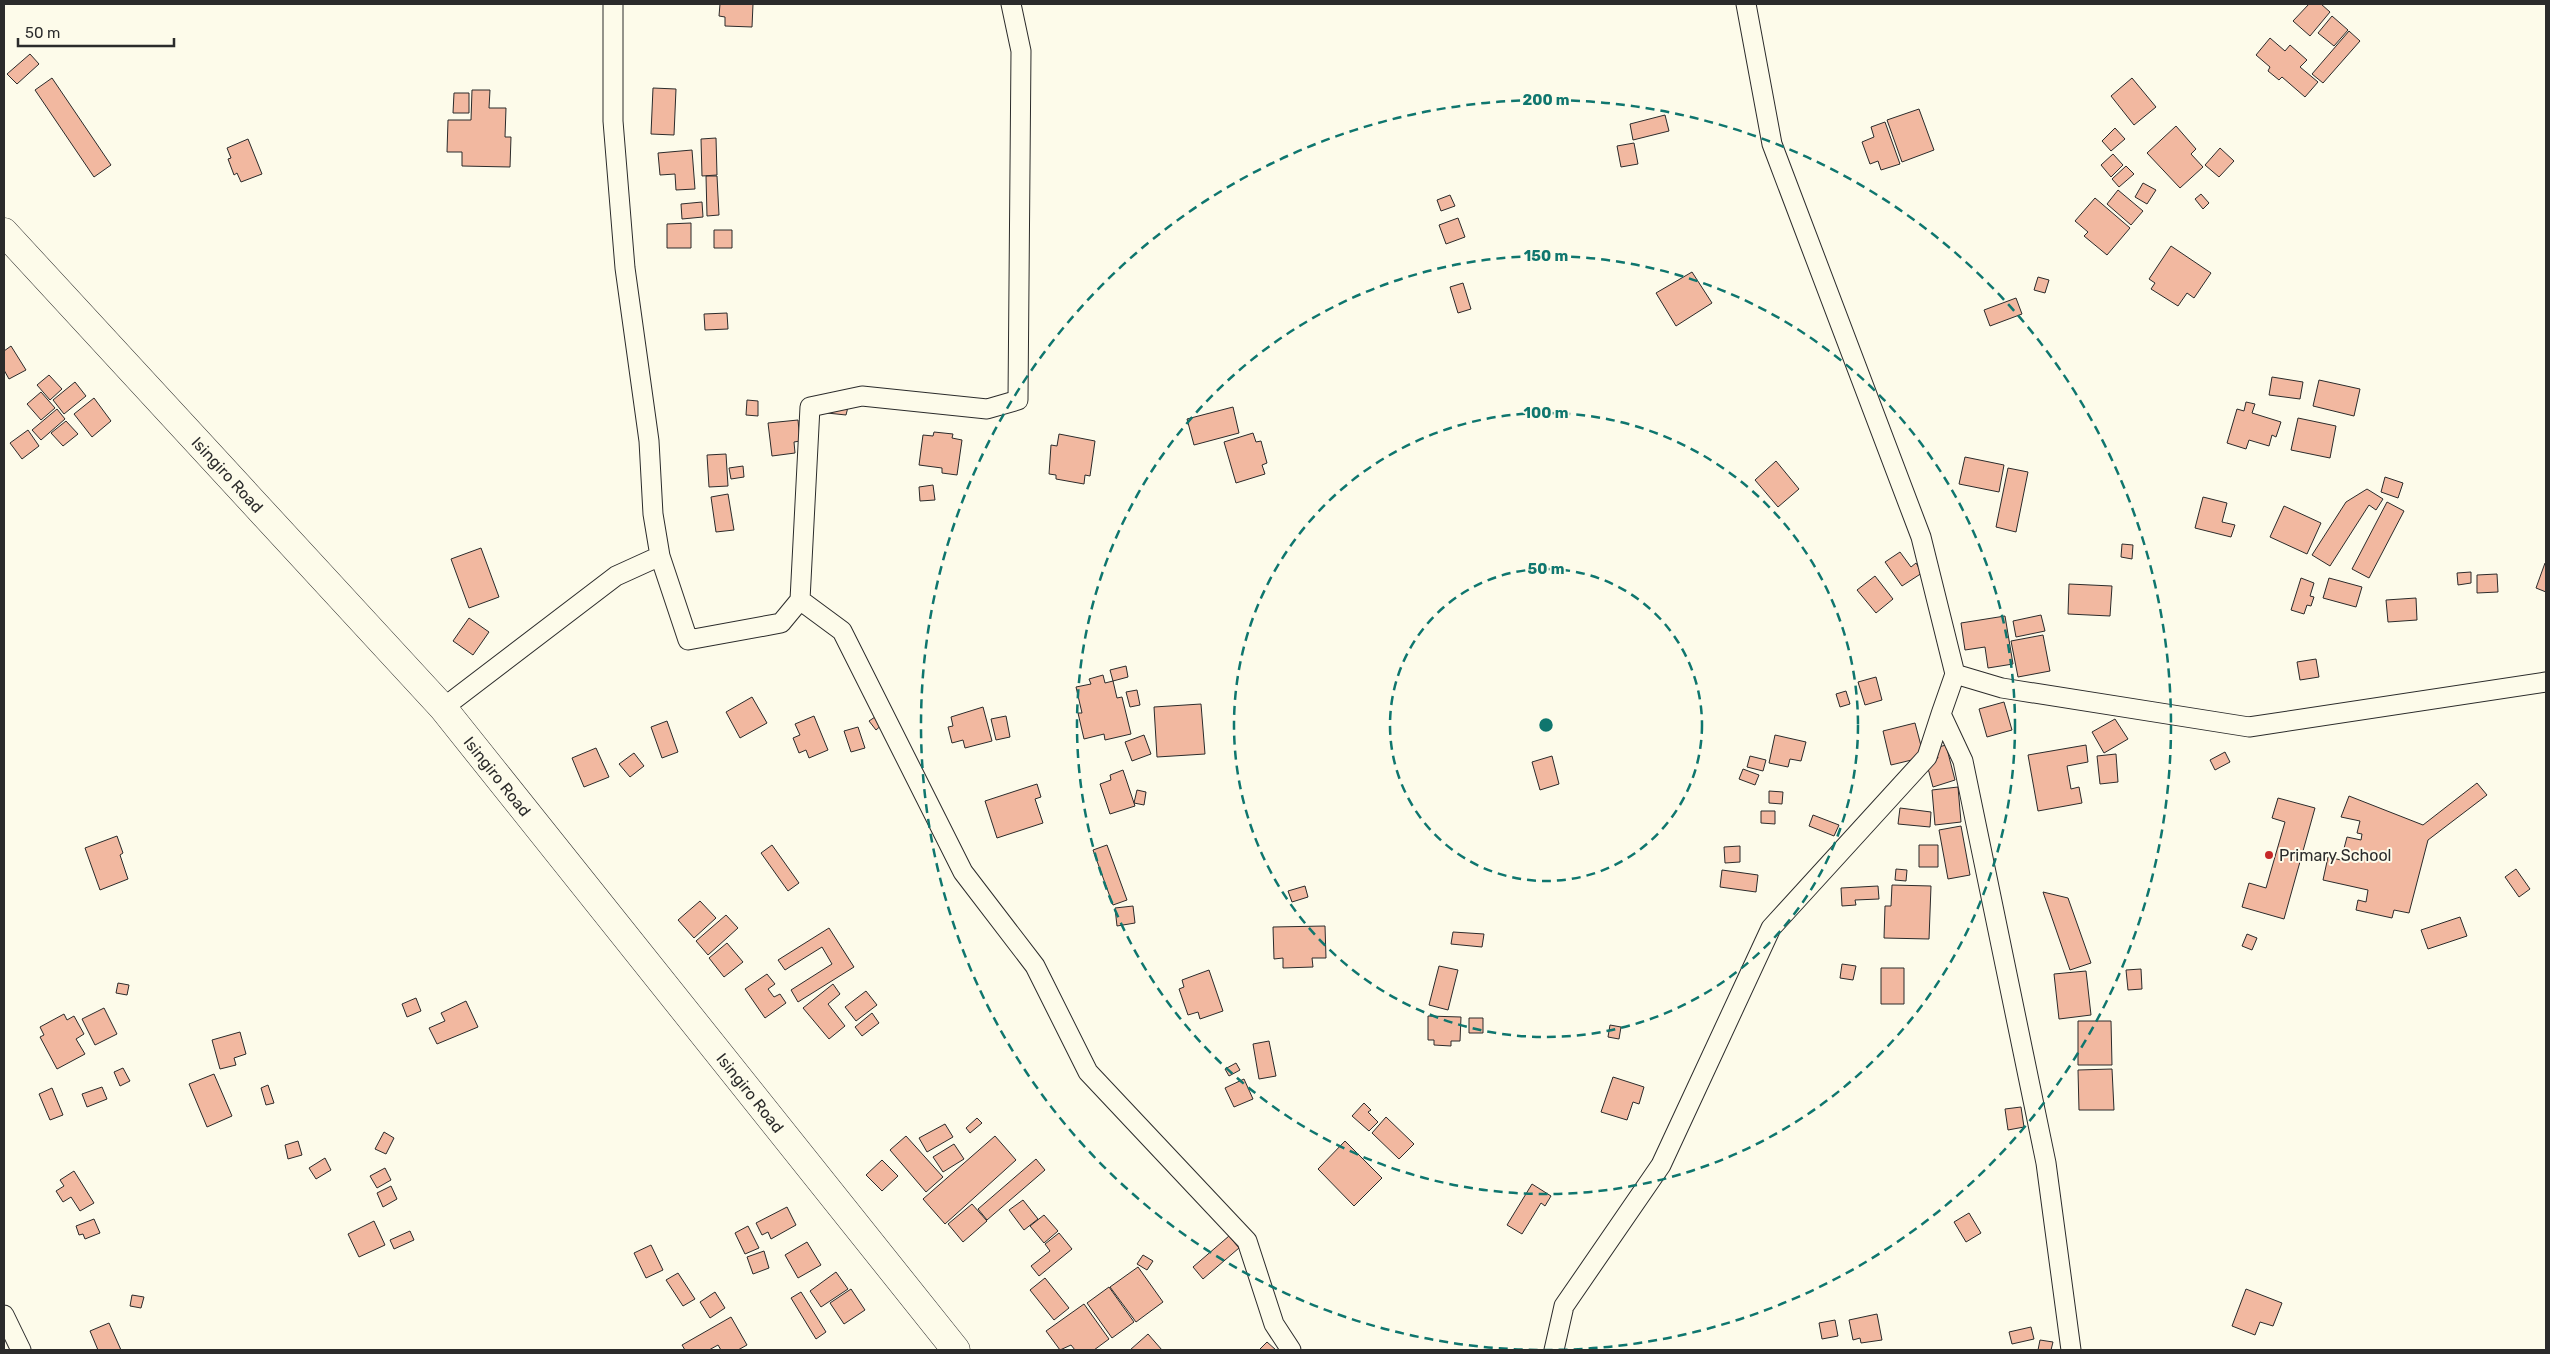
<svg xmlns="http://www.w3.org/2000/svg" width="2550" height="1354" font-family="Rubik,sans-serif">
<rect width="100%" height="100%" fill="#fdfbea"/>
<path fill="#f2b8a0" stroke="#2b2b2b" d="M 720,4 L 753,4 L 752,27 L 725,26 L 725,17 L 719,16 Z
M 2309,4 L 2321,4 L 2330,12 L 2310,36 L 2293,21 Z
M 2332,16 L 2348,30 L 2334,46 L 2318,33 Z
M 2349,31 L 2360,41 L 2323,83 L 2312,74 Z
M 2270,38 L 2285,51 L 2290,45 L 2307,60 L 2300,67 L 2318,82 L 2305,97 L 2282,77 L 2279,80 L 2268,71 L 2270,67 L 2256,55 Z
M 30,54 L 39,64 L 17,84 L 7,74 Z
M 52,78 L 111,165 L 94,177 L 35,90 Z
M 2132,78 L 2156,107 L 2134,125 L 2111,96 Z
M 653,88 L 676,89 L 674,135 L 651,134 Z
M 472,90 L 490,90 L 489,108 L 506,108 L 505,137 L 511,137 L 510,167 L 462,166 L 462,152 L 447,152 L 448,120 L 471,120 Z
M 454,93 L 469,93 L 469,113 L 453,113 Z
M 1919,109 L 1934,150 L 1902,162 L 1887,120 Z
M 1665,115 L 1669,131 L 1633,140 L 1630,124 Z
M 1885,122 L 1900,164 L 1881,170 L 1878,161 L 1870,164 L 1862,142 L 1874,137 L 1871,127 Z
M 2176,126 L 2196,149 L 2191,154 L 2203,167 L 2180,188 L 2147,153 Z
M 2115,128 L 2125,139 L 2111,151 L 2102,141 Z
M 716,138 L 717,175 L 702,176 L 701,139 Z
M 248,139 L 262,174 L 241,182 L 237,173 L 234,175 L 228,159 L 231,158 L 227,148 Z
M 1634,143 L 1638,164 L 1621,167 L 1617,146 Z
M 2220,148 L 2234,161 L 2219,177 L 2205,165 Z
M 692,150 L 695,189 L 676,190 L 675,174 L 660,175 L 658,153 Z
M 2113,154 L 2123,165 L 2111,177 L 2101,165 Z
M 2126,166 L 2134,174 L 2119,187 L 2112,179 Z
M 706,176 L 717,176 L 719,215 L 707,216 Z
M 2143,183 L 2156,190 L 2147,204 L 2135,197 Z
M 2118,190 L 2143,211 L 2131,225 L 2107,204 Z
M 2201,194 L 2209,203 L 2203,209 L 2195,199 Z
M 1450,195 L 1455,206 L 1441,211 L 1437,200 Z
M 2095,198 L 2130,228 L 2107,255 L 2084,236 L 2088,232 L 2075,221 Z
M 702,202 L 703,217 L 682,219 L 681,204 Z
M 1458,218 L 1465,237 L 1446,244 L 1439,225 Z
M 691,223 L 691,248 L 667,248 L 667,224 Z
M 714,230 L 732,230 L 732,248 L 714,248 Z
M 2171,246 L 2211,273 L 2194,298 L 2187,293 L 2178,306 L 2151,289 L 2155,283 L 2149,279 Z
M 1692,272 L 1712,303 L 1676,326 L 1656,293 Z
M 2038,277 L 2049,280 L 2045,293 L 2034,290 Z
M 1463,283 L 1471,309 L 1458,313 L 1450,287 Z
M 2016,298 L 2022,314 L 1990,326 L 1984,310 Z
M 727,313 L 728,329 L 705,330 L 704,314 Z
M 11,346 L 26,370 L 9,379 L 4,370 L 4,351 Z
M 49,375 L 62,389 L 50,400 L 37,385 Z
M 2272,377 L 2303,382 L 2300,399 L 2269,395 Z
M 2319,380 L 2360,389 L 2354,416 L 2313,406 Z
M 75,382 L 86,396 L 64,414 L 53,400 Z
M 41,392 L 55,408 L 41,420 L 27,404 Z
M 94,398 L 111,421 L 92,437 L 74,414 Z
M 747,400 L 758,401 L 758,416 L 746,415 Z
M 2246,402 L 2255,404 L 2252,413 L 2281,422 L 2276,437 L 2272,435 L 2269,446 L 2249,440 L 2246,449 L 2227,443 L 2237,409 L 2244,411 Z
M 848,407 L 846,415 L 827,413 Z
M 1233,407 L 1239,433 L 1194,445 L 1187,419 Z
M 57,409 L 65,419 L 41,440 L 32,430 Z
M 2298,418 L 2336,426 L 2330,458 L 2291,450 Z
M 798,420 L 800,441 L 794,442 L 795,453 L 772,456 L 768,423 Z
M 66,421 L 78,434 L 63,446 L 51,433 Z
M 28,430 L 39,446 L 22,459 L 10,443 Z
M 934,432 L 953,434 L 952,438 L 962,440 L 957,475 L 942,473 L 942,468 L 919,465 L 923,435 L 933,436 Z
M 1253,433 L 1256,442 L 1261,441 L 1267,463 L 1262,465 L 1265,474 L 1236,483 L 1224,442 Z
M 1059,434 L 1095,441 L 1090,476 L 1085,475 L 1084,484 L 1056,479 L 1056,475 L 1049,474 L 1051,445 L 1057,446 Z
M 726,454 L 728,486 L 709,487 L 707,455 Z
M 1965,457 L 2004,465 L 1999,492 L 1959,484 Z
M 1776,461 L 1799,489 L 1778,507 L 1755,480 Z
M 743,466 L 744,477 L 731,479 L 729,468 Z
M 2008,468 L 2028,472 L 2016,532 L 1996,527 Z
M 2385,477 L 2403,483 L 2398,498 L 2381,492 Z
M 933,485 L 935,500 L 920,501 L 919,487 Z
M 2367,489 L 2383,499 L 2376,510 L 2369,505 L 2330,566 L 2312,555 L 2346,502 Z
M 728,494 L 734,530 L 716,532 L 711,497 Z
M 2203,497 L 2227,503 L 2222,522 L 2235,525 L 2231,537 L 2195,528 Z
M 2387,502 L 2404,511 L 2369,578 L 2352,569 Z
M 2284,506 L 2321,523 L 2307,554 L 2270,537 Z
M 2122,544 L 2133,545 L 2132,559 L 2121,557 Z
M 481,548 L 499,597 L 469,608 L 451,559 Z
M 1900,552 L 1911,567 L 1916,563 L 1922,573 L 1902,586 L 1885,562 Z
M 2545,563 L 2546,564 L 2546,592 L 2536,588 Z
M 2471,572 L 2471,583 L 2458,585 L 2457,573 Z
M 2497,574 L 2498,592 L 2477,593 L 2477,575 Z
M 1875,576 L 1893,599 L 1876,613 L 1857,590 Z
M 2301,578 L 2314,583 L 2310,596 L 2314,597 L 2311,606 L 2307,605 L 2304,614 L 2291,610 Z
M 2329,578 L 2362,587 L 2356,607 L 2323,598 Z
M 2069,584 L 2112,586 L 2110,616 L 2068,614 Z
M 2416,598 L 2417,620 L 2388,622 L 2386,600 Z
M 2041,615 L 2045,631 L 2016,637 L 2013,621 Z
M 2005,616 L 2013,664 L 1988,668 L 1985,647 L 1965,650 L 1961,623 Z
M 469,618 L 489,632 L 473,655 L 453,641 Z
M 2043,635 L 2050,671 L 2018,677 L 2011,641 Z
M 2316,659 L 2319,677 L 2300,680 L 2297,662 Z
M 1126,666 L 1128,677 L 1113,681 L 1110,670 Z
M 1103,675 L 1105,683 L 1113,681 L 1117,698 L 1122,697 L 1131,734 L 1105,740 L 1104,734 L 1084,739 L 1078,713 L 1082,713 L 1076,687 L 1091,684 L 1089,679 Z
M 1876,677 L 1882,700 L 1865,705 L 1858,682 Z
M 1137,690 L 1140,705 L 1130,707 L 1126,692 Z
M 1846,691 L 1850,704 L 1840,707 L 1836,694 Z
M 752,697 L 767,723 L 740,738 L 726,712 Z
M 2004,702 L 2012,730 L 1987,737 L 1979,709 Z
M 1201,704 L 1205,754 L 1157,757 L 1154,707 Z
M 983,707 L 992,741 L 965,748 L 963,740 L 952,743 L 948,727 L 953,726 L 951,717 Z
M 878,715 L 884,723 L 876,730 L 869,721 Z
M 814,716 L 828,750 L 809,758 L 806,750 L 799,753 L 793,738 L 800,735 L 795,724 Z
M 1006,716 L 1010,737 L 996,740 L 991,719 Z
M 2115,719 L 2128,739 L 2104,753 L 2092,732 Z
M 667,721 L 678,752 L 662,758 L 651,727 Z
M 1915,723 L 1924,757 L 1891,765 L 1883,731 Z
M 858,727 L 865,748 L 851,752 L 844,731 Z
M 1144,735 L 1151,754 L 1132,761 L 1125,742 Z
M 1775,735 L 1806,742 L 1801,761 L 1790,759 L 1788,767 L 1769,763 Z
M 1946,745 L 1955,780 L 1933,787 L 1926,761 L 1938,758 L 1935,748 Z
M 2086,745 L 2088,762 L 2067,766 L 2071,789 L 2079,787 L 2082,803 L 2038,811 L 2028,755 Z
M 596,748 L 609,777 L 584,787 L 572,758 Z
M 2225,752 L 2230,762 L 2215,770 L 2210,760 Z
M 634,753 L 644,766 L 630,777 L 619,764 Z
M 2116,754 L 2118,782 L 2100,784 L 2097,756 Z
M 1552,756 L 1559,784 L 1540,790 L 1532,762 Z
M 1750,756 L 1766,760 L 1763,771 L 1747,767 Z
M 1743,769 L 1759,775 L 1755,785 L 1739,779 Z
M 1123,770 L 1135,806 L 1110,814 L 1100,784 L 1111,780 L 1110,775 Z
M 2477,783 L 2487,795 L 2428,840 L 2409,913 L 2394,910 L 2392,918 L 2356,910 L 2358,900 L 2366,902 L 2368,890 L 2323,880 L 2328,857 L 2341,860 L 2347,837 L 2361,840 L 2362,834 L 2357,833 L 2360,821 L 2341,817 L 2349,796 L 2423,825 Z
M 1037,784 L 1041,797 L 1035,799 L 1043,823 L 997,838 L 985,801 Z
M 1958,787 L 1961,822 L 1935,825 L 1932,790 Z
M 1137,790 L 1146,792 L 1144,805 L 1134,803 Z
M 1769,791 L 1783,792 L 1782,804 L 1769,803 Z
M 2278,798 L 2315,808 L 2284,919 L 2242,907 L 2249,883 L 2266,888 L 2285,822 L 2272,818 Z
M 1900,808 L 1931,812 L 1930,827 L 1898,824 Z
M 1761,811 L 1775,811 L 1775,824 L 1761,823 Z
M 1813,815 L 1839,825 L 1834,836 L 1809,826 Z
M 1961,826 L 1970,875 L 1948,879 L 1939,830 Z
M 117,836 L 123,853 L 120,855 L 128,879 L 100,890 L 85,848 Z
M 772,845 L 799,883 L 788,891 L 761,853 Z
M 1107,845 L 1127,900 L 1113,905 L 1093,850 Z
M 1919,845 L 1938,845 L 1938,867 L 1919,867 Z
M 1740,846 L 1740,862 L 1725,863 L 1724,847 Z
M 1896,869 L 1907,870 L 1906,881 L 1895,880 Z
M 2516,869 L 2530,889 L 2519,897 L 2505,877 Z
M 1722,870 L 1758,875 L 1756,892 L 1720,887 Z
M 1892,885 L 1931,886 L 1929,939 L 1884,938 L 1885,906 L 1891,906 Z
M 1305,886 L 1308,897 L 1292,902 L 1288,891 Z
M 1878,886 L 1879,899 L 1855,900 L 1856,905 L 1842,906 L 1841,888 Z
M 2043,892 L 2068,898 L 2091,963 L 2070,970 Z
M 700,901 L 716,918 L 694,938 L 678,920 Z
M 1133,906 L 1135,923 L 1117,926 L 1115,908 Z
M 726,915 L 738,928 L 708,955 L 696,941 Z
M 2460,917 L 2467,936 L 2428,949 L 2421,930 Z
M 1325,926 L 1326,958 L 1312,958 L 1313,967 L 1283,968 L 1283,958 L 1274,959 L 1273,927 Z
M 829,928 L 854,967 L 798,1002 L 791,990 L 832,964 L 822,947 L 785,970 L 778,960 Z
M 1453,932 L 1484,934 L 1482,947 L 1451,944 Z
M 2247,934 L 2257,938 L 2252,950 L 2242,946 Z
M 727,943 L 743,962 L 724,977 L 709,958 Z
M 1842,964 L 1856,966 L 1853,980 L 1840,978 Z
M 1439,966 L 1458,970 L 1448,1010 L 1429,1005 Z
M 1881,968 L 1904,968 L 1904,1004 L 1881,1004 Z
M 2141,969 L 2142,989 L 2128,990 L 2126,970 Z
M 1209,970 L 1223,1011 L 1200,1019 L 1198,1012 L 1188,1015 L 1179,989 L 1184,987 L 1182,980 Z
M 2086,971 L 2091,1015 L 2059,1019 L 2054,974 Z
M 767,974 L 775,984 L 768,989 L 774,997 L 780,994 L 786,1003 L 765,1018 L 745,989 Z
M 118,983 L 129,985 L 127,995 L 116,993 Z
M 833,984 L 840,994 L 828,1004 L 845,1026 L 829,1039 L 803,1008 Z
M 866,991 L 877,1005 L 856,1021 L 845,1007 Z
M 416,998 L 421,1011 L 407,1017 L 402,1004 Z
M 466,1001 L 478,1027 L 437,1044 L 429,1028 L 445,1021 L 441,1013 Z
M 104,1008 L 117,1034 L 95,1045 L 82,1019 Z
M 872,1013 L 879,1023 L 862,1036 L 855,1027 Z
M 64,1014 L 67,1020 L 74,1016 L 84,1034 L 76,1039 L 85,1054 L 57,1069 L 40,1037 L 44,1035 L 40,1027 Z
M 1428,1016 L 1461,1017 L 1460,1041 L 1451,1041 L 1451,1046 L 1434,1045 L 1434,1040 L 1428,1040 Z
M 1469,1018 L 1483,1018 L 1483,1033 L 1469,1033 Z
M 2078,1021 L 2111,1021 L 2112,1065 L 2078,1065 Z
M 1610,1025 L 1621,1027 L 1619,1039 L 1608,1037 Z
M 240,1032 L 246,1054 L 234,1058 L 236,1065 L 220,1069 L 212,1040 Z
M 1269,1041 L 1276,1076 L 1259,1079 L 1253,1044 Z
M 1236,1063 L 1240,1070 L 1229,1076 L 1225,1069 Z
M 123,1068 L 130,1081 L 120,1086 L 114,1072 Z
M 2112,1069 L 2114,1110 L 2079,1110 L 2078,1070 Z
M 214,1074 L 232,1116 L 207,1127 L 189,1084 Z
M 1613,1077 L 1644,1087 L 1639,1104 L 1633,1102 L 1627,1120 L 1601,1112 Z
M 1244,1079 L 1253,1099 L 1234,1107 L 1225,1088 Z
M 268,1085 L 274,1103 L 266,1105 L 261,1088 Z
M 102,1087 L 107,1099 L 87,1107 L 82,1094 Z
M 52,1088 L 63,1115 L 50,1120 L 39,1094 Z
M 1364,1103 L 1371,1110 L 1368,1112 L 1378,1122 L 1369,1131 L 1352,1116 Z
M 2021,1107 L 2024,1127 L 2008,1130 L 2005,1109 Z
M 1386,1117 L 1414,1144 L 1399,1159 L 1372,1133 Z
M 977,1118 L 982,1123 L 970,1133 L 966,1128 Z
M 945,1124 L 953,1137 L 927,1152 L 919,1138 Z
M 384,1132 L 394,1138 L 386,1154 L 375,1149 Z
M 906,1136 L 943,1177 L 926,1192 L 890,1150 Z
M 995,1136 L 1016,1160 L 945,1224 L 923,1199 Z
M 298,1141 L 302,1155 L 288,1159 L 285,1145 Z
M 1345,1141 L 1382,1178 L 1354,1206 L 1318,1169 Z
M 954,1144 L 964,1159 L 943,1172 L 933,1157 Z
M 325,1158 L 331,1170 L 316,1179 L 309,1168 Z
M 1036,1159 L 1045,1170 L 987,1220 L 978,1209 Z
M 882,1160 L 898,1176 L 882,1191 L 866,1175 Z
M 385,1168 L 391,1180 L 377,1188 L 370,1176 Z
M 74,1171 L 94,1203 L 80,1211 L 71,1197 L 63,1202 L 56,1191 L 64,1186 L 60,1180 Z
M 1532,1184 L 1551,1196 L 1545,1206 L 1541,1203 L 1522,1234 L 1507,1225 Z
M 391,1186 L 397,1199 L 383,1207 L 377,1193 Z
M 1023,1200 L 1038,1219 L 1024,1230 L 1009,1210 Z
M 972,1204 L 987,1221 L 963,1242 L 948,1224 Z
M 787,1207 L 796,1225 L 771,1239 L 768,1232 L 762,1235 L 756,1223 Z
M 1969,1213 L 1981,1233 L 1966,1242 L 1954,1222 Z
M 1044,1215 L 1058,1231 L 1044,1243 L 1030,1226 Z
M 94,1219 L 100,1233 L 85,1239 L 83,1234 L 79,1235 L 76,1226 Z
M 374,1221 L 385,1245 L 359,1257 L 348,1234 Z
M 748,1226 L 759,1248 L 745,1254 L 735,1233 Z
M 410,1231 L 414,1240 L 394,1249 L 390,1240 Z
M 1059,1233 L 1072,1249 L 1039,1276 L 1031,1266 L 1050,1251 L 1045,1244 Z
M 1229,1236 L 1239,1248 L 1203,1279 L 1193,1267 Z
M 807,1242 L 821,1265 L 798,1278 L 785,1255 Z
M 651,1245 L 663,1270 L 646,1278 L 634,1253 Z
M 764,1251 L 769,1268 L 753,1274 L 747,1257 Z
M 1143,1255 L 1153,1261 L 1147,1270 L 1137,1264 Z
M 1138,1267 L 1163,1302 L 1136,1322 L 1110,1287 Z
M 836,1272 L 848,1289 L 821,1307 L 810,1291 Z
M 678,1273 L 695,1299 L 683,1306 L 666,1280 Z
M 1045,1278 L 1069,1308 L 1054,1320 L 1030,1290 Z
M 1109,1287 L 1134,1322 L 1112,1338 L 1087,1303 Z
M 851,1289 L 865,1310 L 844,1324 L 830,1303 Z
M 2246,1289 L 2282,1303 L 2273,1326 L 2260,1322 L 2255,1335 L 2232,1326 Z
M 715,1292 L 725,1308 L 710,1318 L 700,1302 Z
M 801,1292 L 826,1332 L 816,1339 L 791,1298 Z
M 132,1295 L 144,1297 L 141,1308 L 130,1306 Z
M 1084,1304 L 1109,1339 L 1094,1350 L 1075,1350 L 1071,1345 L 1060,1350 L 1046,1331 Z
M 1877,1314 L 1882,1340 L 1861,1343 L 1860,1338 L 1853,1340 L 1849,1320 Z
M 731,1317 L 747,1345 L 738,1350 L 721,1350 L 718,1345 L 709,1350 L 685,1350 L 682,1345 Z
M 1835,1320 L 1838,1336 L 1822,1339 L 1819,1323 Z
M 109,1323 L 121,1350 L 98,1350 L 90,1331 Z
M 2031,1327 L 2034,1339 L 2012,1344 L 2009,1332 Z
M 1148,1334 L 1162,1350 L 1130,1350 Z
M 2040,1340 L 2053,1342 L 2051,1350 L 2038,1350 Z
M 1267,1342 L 1276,1350 L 1259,1350 Z"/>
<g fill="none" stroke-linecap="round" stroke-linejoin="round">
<g stroke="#2b2b2b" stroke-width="21">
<path id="minor" d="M 1746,4 L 1772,144 L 1921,537 L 1955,674 L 1941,714 L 1963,761 L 2046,1163 L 2071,1350
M 660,556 L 688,640 L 781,623 L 800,600 L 810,407 L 862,396 L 987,409 L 1018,400 L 1021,51 L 1011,4
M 800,600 L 842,631 L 963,872 L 1035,966 L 1088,1072 L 1247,1241 L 1274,1324 L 1291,1350
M 1955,674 L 2002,688 L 2249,727 L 2546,682
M 443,708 L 616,576 L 660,556 L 653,514 L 649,441 L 625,268 L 613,121 L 613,4
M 4,1315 L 21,1350
M 1554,1350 L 1564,1306 L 1661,1165 L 1771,928 L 1927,757 L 1941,714"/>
</g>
<g stroke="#2b2b2b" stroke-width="29">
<g id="primary">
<path id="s1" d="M 4,232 L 443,708 L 956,1350"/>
</g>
</g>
<use href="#minor" stroke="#fdfbea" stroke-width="19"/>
<use href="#primary" stroke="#fdfbea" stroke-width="28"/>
</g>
<g fill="none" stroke="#0f766e" stroke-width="2.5" stroke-dasharray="9 6">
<circle cx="1546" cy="725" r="156"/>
<circle cx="1546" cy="725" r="312"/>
<circle cx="1546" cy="725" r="469"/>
<circle cx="1546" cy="725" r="625"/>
</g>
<circle fill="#c62828" stroke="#fdfbea" stroke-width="2" cx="2269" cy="855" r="5"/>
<g text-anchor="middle" stroke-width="4" stroke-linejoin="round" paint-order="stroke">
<g font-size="16" fill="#2b2b2b" stroke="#fdfbea">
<text dy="6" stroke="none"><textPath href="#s1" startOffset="330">Isingiro Road</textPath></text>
<text dy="6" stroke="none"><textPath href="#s1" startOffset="735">Isingiro Road</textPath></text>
<text dy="6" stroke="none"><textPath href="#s1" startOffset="1140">Isingiro Road</textPath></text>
</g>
<g font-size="16" fill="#2b2b2b" stroke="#fdfbea" text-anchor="start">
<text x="2279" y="861">Primary School</text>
</g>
</g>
<circle cx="1546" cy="725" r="8" fill="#0f766e" stroke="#fdfbea" stroke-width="2.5"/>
<g font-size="15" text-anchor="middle" font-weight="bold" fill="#0f766e" stroke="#fdfbea" stroke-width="4" stroke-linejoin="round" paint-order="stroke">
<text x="1546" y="105">200 m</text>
<text x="1546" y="261">150 m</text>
<text x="1546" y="418">100 m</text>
<text x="1546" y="574">50 m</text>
</g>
<rect width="2550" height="1354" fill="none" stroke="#2b2b2b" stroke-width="10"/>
<path d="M18 38v8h156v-8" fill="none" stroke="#2b2b2b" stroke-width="2.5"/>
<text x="25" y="38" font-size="15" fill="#2b2b2b" stroke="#fdfbea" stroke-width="4" paint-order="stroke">50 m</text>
</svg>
